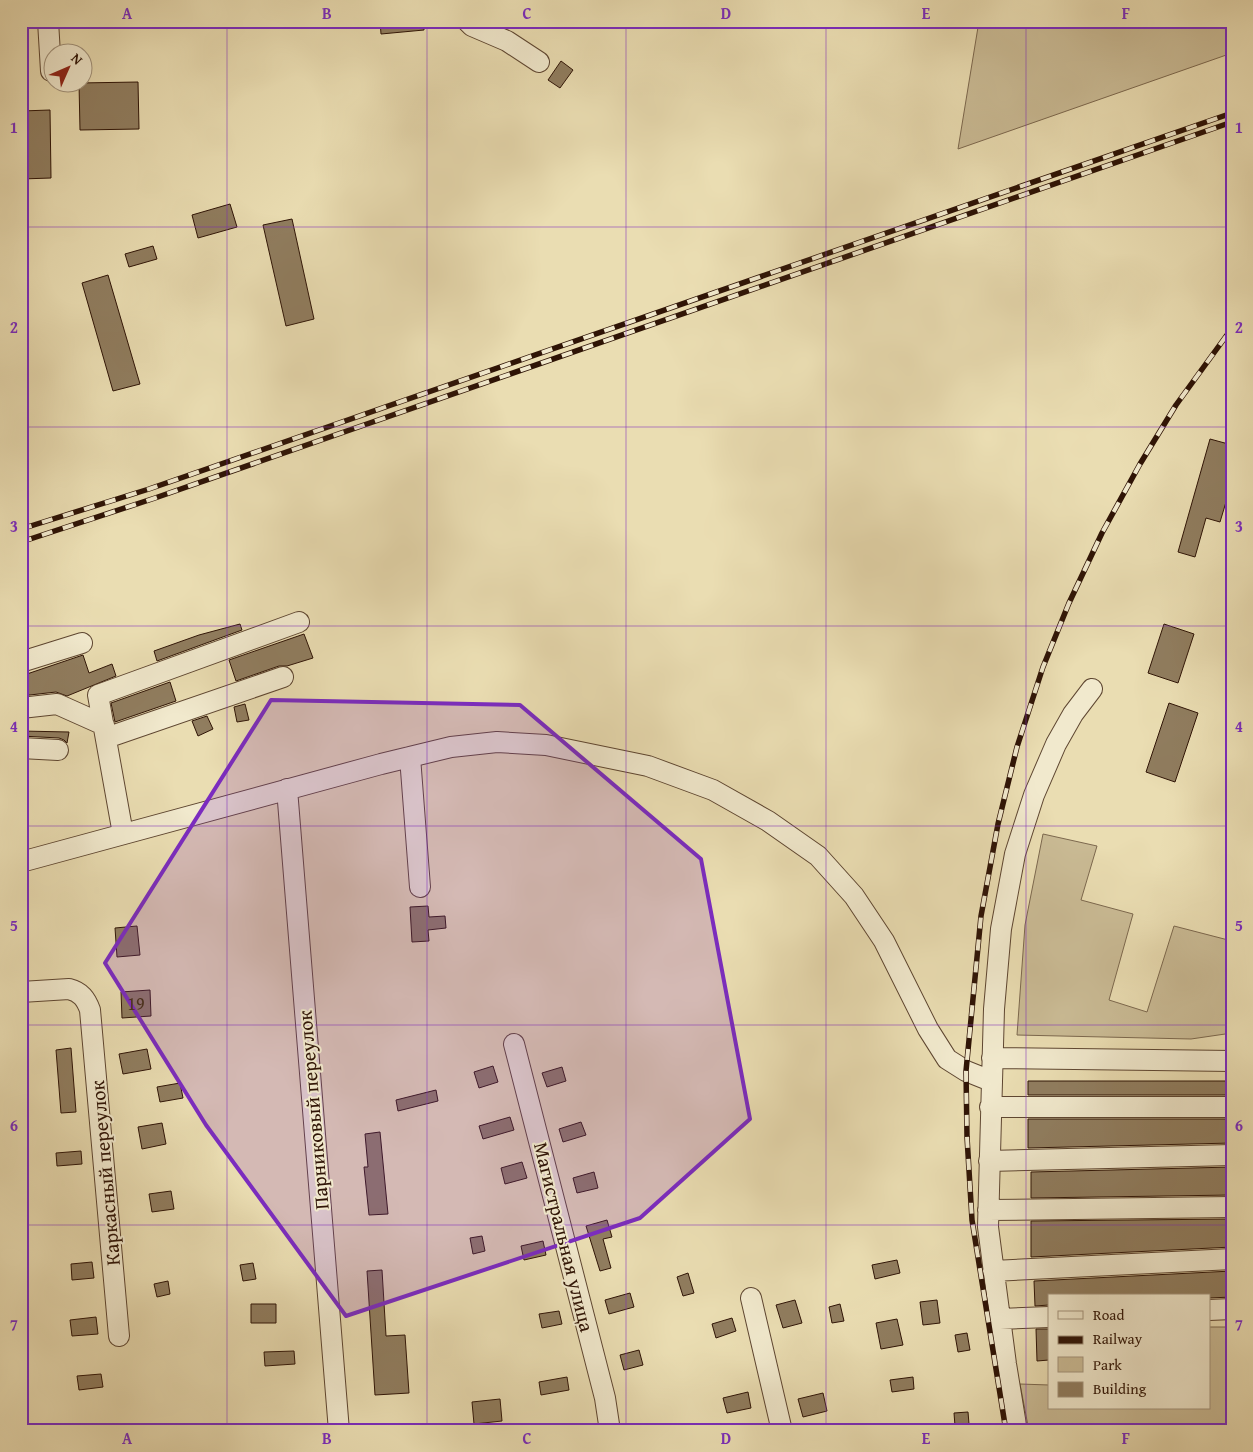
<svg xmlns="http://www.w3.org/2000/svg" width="1253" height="1452" font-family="'Gentium Book Plus',serif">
<rect width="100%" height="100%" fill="#eaddb2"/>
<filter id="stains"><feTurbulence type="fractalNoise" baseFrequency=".004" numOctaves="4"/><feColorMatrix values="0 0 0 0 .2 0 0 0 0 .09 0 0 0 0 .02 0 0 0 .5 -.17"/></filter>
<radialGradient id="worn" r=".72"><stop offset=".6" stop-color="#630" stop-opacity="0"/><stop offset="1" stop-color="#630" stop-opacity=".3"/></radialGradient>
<path fill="#cabb95" stroke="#7c684e" d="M 979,21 L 1232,21 L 1232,53 L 958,149 Z
M 1043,834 L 1097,846 L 1081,900 L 1133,914 L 1109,1000 L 1147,1012 L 1174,926 L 1232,941 L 1232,1033 L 1191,1039 L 1017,1035 L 1025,925 Z
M 1209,1327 L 1232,1327 L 1232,1431 L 1029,1431 L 1020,1384 L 1049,1385 L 1049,1408 L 1209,1408 Z"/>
<path fill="#907d5f" stroke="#2f1406" d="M 380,21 L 424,21 L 424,30 L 381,34 Z
M 561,61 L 573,70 L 560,88 L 548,80 Z
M 138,82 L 139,129 L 80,130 L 79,83 Z
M 50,110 L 51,178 L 21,179 L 21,111 Z
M 230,204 L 237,227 L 198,238 L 192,215 Z
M 292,219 L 314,319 L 286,326 L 263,225 Z
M 153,246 L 157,259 L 129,267 L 125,254 Z
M 108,275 L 140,384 L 113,391 L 82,283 Z
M 1210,439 L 1232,445 L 1232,482 L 1220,522 L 1206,518 L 1195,557 L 1178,552 Z
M 240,624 L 242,630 L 157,661 L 154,651 L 199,635 Z
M 1164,624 L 1194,634 L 1178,683 L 1148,673 Z
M 304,634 L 313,658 L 287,666 L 279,666 L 236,681 L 229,660 Z
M 83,655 L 89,673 L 112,664 L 116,676 L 67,696 L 56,692 L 21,696 L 21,676 Z
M 170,682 L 176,701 L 115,722 L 111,703 Z
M 1169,703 L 1198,713 L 1175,782 L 1146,772 Z
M 245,704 L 249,720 L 237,722 L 234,707 Z
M 207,716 L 213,729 L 198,736 L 192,721 Z
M 21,731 L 69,732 L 67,743 L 64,740 L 59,738 L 21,736 Z
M 428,906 L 429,917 L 445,916 L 446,928 L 428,930 L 429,941 L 412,942 L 410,907 Z
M 137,926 L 140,955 L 117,957 L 115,928 Z
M 150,990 L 151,1016 L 122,1018 L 121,992 Z
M 71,1048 L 76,1112 L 61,1113 L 56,1050 Z
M 147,1049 L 151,1069 L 123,1074 L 119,1054 Z
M 493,1066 L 498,1082 L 479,1088 L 474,1072 Z
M 562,1067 L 566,1081 L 547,1087 L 542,1073 Z
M 1028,1081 L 1232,1081 L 1232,1095 L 1028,1095 Z
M 180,1083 L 183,1098 L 160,1102 L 157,1087 Z
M 436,1090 L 438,1101 L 398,1111 L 396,1100 Z
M 510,1117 L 514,1130 L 483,1139 L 479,1126 Z
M 1028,1119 L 1232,1119 L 1232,1143 L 1028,1148 Z
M 581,1122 L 586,1135 L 563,1142 L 559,1129 Z
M 162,1123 L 166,1144 L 142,1149 L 138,1127 Z
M 380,1132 L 388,1214 L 369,1215 L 364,1167 L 368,1167 L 365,1134 Z
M 81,1151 L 82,1164 L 57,1166 L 56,1153 Z
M 522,1162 L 527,1178 L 505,1184 L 501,1168 Z
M 1232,1167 L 1232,1195 L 1031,1198 L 1031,1172 Z
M 594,1172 L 598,1188 L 577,1193 L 573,1178 Z
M 171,1191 L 174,1209 L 152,1212 L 149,1194 Z
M 1232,1219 L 1232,1247 L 1031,1257 L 1031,1221 Z
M 607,1220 L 612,1237 L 603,1239 L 611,1268 L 600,1271 L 586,1226 Z
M 482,1236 L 485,1251 L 473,1254 L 470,1238 Z
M 543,1241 L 546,1255 L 524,1260 L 521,1246 Z
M 897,1260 L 900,1273 L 875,1279 L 872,1265 Z
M 92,1262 L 94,1278 L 72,1280 L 71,1264 Z
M 253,1263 L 256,1279 L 243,1281 L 240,1265 Z
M 382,1270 L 386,1336 L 405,1335 L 409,1393 L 375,1395 L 367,1271 Z
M 1232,1271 L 1232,1297 L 1209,1298 L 1209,1296 L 1049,1296 L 1049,1305 L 1035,1306 L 1034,1281 Z
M 688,1273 L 694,1293 L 683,1296 L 677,1277 Z
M 168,1281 L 170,1294 L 157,1297 L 154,1284 Z
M 630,1293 L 634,1307 L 609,1314 L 605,1300 Z
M 795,1300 L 802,1323 L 783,1328 L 776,1305 Z
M 937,1300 L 940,1323 L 923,1325 L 920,1302 Z
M 251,1304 L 276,1304 L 276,1323 L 251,1323 Z
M 840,1304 L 844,1321 L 832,1323 L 829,1307 Z
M 559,1311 L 562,1324 L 542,1328 L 539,1314 Z
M 96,1317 L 98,1334 L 72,1336 L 70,1320 Z
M 732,1318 L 736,1331 L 716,1338 L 712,1324 Z
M 897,1319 L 903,1345 L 881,1349 L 876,1323 Z
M 1036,1329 L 1049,1329 L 1049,1360 L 1037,1361 Z
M 967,1333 L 970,1350 L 958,1352 L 955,1335 Z
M 639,1350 L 643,1365 L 624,1370 L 620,1355 Z
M 294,1351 L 295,1364 L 265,1366 L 264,1352 Z
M 101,1374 L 103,1387 L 79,1390 L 77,1376 Z
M 567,1377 L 569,1390 L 541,1395 L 539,1382 Z
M 913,1377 L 914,1389 L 892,1392 L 890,1380 Z
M 748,1392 L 751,1408 L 727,1413 L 723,1398 Z
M 823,1393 L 827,1411 L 803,1417 L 798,1399 Z
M 500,1399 L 502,1421 L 474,1424 L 472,1402 Z
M 968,1412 L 969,1424 L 955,1426 L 954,1413 Z"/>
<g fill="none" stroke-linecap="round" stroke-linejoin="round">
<g stroke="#5e4631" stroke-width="22">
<path id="minor" d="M 48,21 L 51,71
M 467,21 L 472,26 L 507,41 L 539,62
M 21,662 L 82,643
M 21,708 L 57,704 L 104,725
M 106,738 L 283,677
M 21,748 L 58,750
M 410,757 L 420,887
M 287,789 L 339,1431
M 123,834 L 98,695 L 299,622
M 21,862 L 381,764 L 451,747 L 497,742 L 546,745 L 648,766 L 713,790 L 768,821 L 818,856 L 854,896 L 884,941 L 928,1029 L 947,1059 L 966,1071 L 991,1081
M 21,992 L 69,989 C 81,992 86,999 90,1010 L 119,1336
M 514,1044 L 605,1398 L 610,1431
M 992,1058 L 1232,1061
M 990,1107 L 1232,1107
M 989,1161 L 1232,1155
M 988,1210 L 1232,1207
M 993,1271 L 1232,1259
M 751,1298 L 782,1431
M 1209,1310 L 1232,1309
M 1000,1319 L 1049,1317
M 1017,1431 L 1006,1364 L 988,1227 L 994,1009 L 1001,929 L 1015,854 L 1034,795 L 1056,744 L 1073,714 L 1092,689"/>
</g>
<use href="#minor" stroke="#f1e9cd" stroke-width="20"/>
<g stroke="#2f1406" stroke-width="5.5">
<path id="rail" d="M 21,529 L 149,489 L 1232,113
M 21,542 L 155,498 L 1232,122
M 1229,699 L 1232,690
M 1006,1431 L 972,1220 L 967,1137 L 966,1071 L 981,916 L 998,824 L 1017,747 L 1043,667 L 1069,603 L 1102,533 L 1140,464 L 1176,405 L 1232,328"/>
</g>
<use href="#rail" stroke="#f1e9cd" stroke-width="4" stroke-dasharray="11" stroke-linecap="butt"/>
</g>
<path fill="#7b2cbf" fill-opacity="0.2" stroke="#7b2cbf" stroke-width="4" stroke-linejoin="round" d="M 271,700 L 520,705 L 701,859 L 750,1119 L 640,1218 L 346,1316 L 206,1125 L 105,963 Z"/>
<path fill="none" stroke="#7b2cbf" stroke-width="1" stroke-opacity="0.55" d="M 227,21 L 227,1431M 427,21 L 427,1431M 626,21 L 626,1431M 826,21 L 826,1431M 1026,21 L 1026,1431M 21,227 L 1232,227M 21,427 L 1232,427M 21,626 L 1232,626M 21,826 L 1232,826M 21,1025 L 1232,1025M 21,1225 L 1232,1225"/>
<g text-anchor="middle" stroke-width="4" stroke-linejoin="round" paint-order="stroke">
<g font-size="18" fill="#472e1c">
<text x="136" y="1010">19</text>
</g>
<g font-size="20" fill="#2f1406" stroke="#f1e9cd">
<text transform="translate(313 1110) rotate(-95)" y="7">Парниковый переулок</text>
<text transform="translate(105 1173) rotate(-95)" y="7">Каркасный переулок</text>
<text transform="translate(564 1237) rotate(76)" y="7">Магистральная улица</text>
</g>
</g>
<rect width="1253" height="1452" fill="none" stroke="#eaddb2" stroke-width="55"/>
<rect x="1048" y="1294" width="162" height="115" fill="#f1e9cd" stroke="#a3947d"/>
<rect x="1058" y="1311" width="25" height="8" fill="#f1e9cd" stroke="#a3947d"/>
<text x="1093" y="1320" font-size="15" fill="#2f1406">Road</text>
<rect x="1058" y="1336" width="25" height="8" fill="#2f1406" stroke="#a3947d"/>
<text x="1093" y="1344" font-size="15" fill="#2f1406">Railway</text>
<rect x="1058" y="1357" width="25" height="15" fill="#cabb95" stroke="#a3947d"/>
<text x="1093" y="1370" font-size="15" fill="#2f1406">Park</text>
<rect x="1058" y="1382" width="25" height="15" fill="#907d5f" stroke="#a3947d"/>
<text x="1093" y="1394" font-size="15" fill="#2f1406">Building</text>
<g transform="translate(68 68) rotate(45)"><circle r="24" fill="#f1e9cd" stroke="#a3947d"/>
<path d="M0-4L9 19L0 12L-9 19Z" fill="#8f2418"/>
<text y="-8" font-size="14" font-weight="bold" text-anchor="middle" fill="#2f1406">N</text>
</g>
<rect x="28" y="28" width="1198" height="1396" fill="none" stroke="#7b2cbf" stroke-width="2"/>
<g font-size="16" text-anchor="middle" font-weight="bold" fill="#7b2cbf">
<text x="127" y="19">A</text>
<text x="327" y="19">B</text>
<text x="527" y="19">C</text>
<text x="726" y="19">D</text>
<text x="926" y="19">E</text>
<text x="1126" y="19">F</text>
<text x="14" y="133">1</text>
<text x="1239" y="133">1</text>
<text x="14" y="333">2</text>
<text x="1239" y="333">2</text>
<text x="14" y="532">3</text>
<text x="1239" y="532">3</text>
<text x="14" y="732">4</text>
<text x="1239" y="732">4</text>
<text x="14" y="931">5</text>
<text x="1239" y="931">5</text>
<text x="14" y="1131">6</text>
<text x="1239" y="1131">6</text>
<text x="14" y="1330">7</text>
<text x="1239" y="1330">7</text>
<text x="127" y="1444">A</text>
<text x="327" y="1444">B</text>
<text x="527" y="1444">C</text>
<text x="726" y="1444">D</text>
<text x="926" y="1444">E</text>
<text x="1126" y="1444">F</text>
</g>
<rect width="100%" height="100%" filter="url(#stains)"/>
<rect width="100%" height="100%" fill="url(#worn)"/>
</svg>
